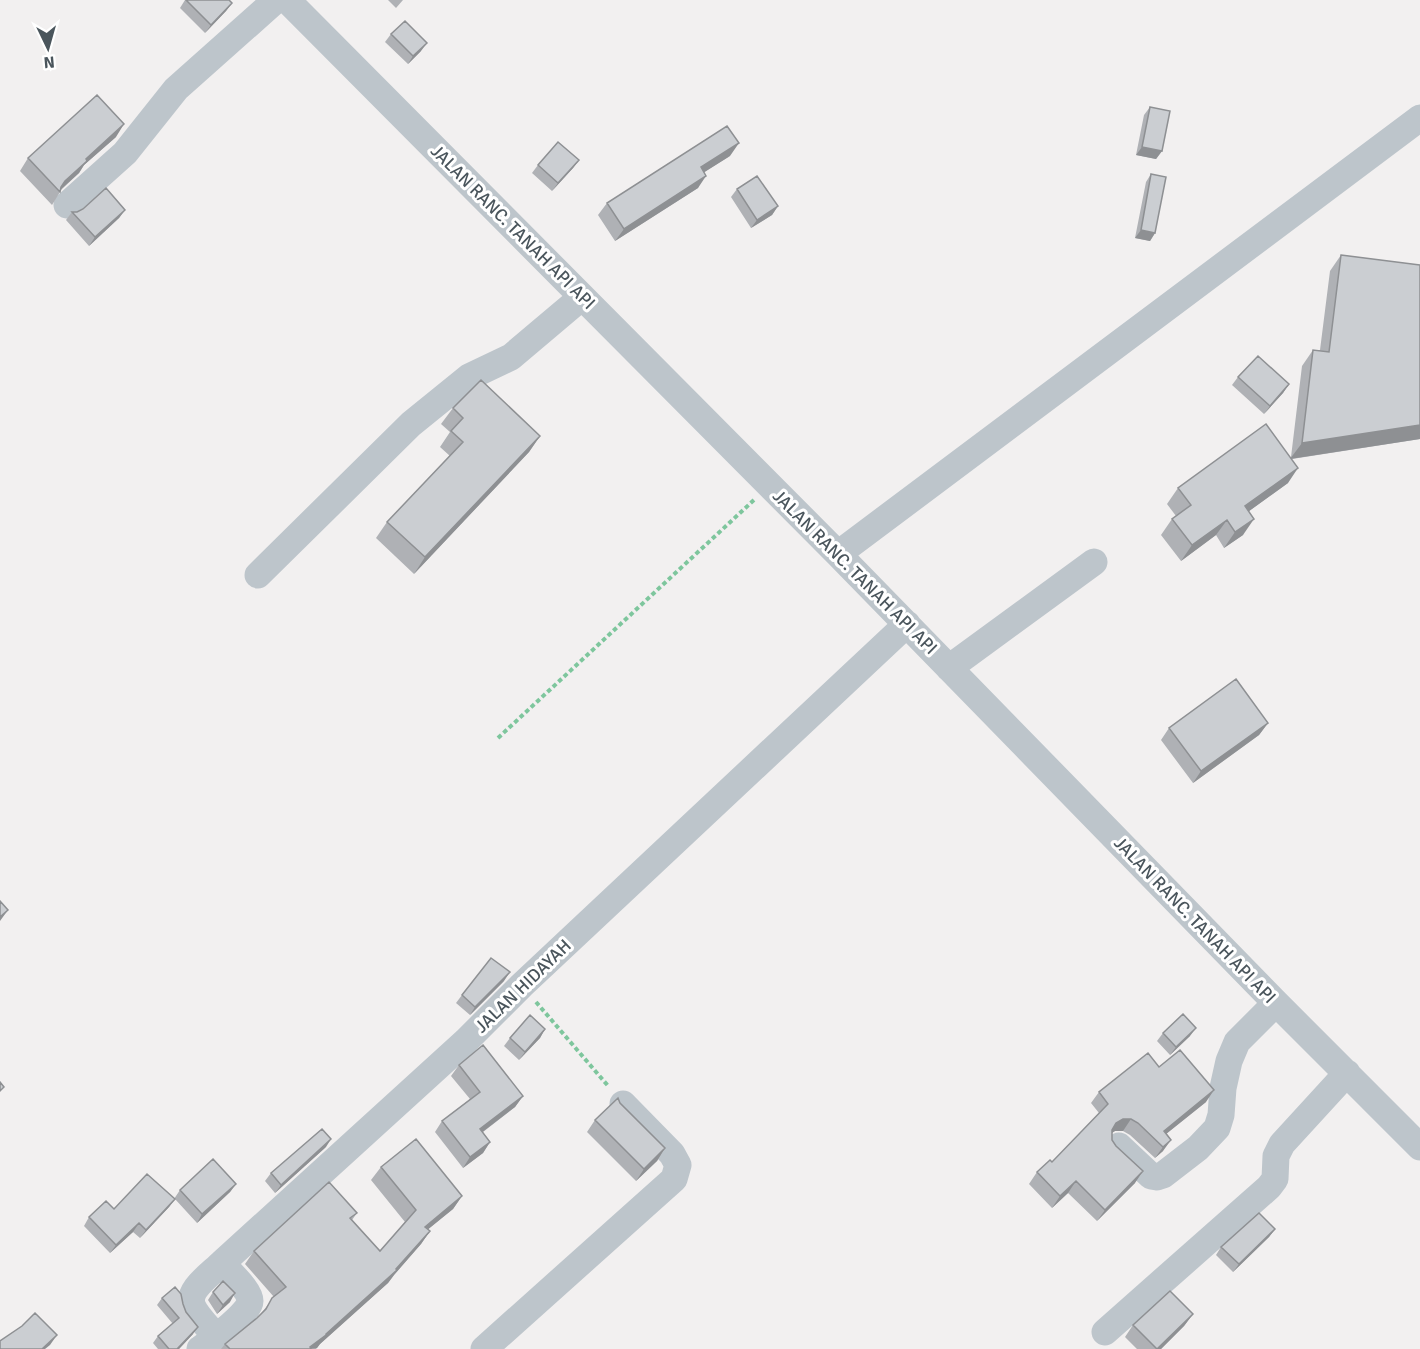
<svg xmlns="http://www.w3.org/2000/svg" width="1420" height="1349" font-family="Signika,sans-serif">
<rect width="100%" height="100%" fill="#f2f0f0"/>
<g fill="none" stroke-linecap="round" stroke-linejoin="round">
<path stroke="#7ec69d" stroke-width="4" stroke-dasharray="4.5 3" stroke-linecap="butt" d="M 498,738 L 755,499
M 536,1002 L 609,1087"/>
<path stroke="#bdc5cb" stroke-width="27" d="M 287,0 L 838,554 L 1276,1003 L 1420,1147
M 67,205 L 125,153 L 176,89 L 276,0
M 838,554 L 1420,118
M 258,575 L 411,424 L 469,377 L 511,357 L 582,297
M 949,668 L 1094,562
M 1119,1146 L 1151,1176 L 1157,1177 L 1163,1175 L 1198,1148 L 1217,1128 L 1221,1115 L 1223,1088 L 1229,1061 L 1237,1042 L 1276,1003
M 1105,1332 L 1269,1187 L 1275,1179 L 1276,1156 L 1282,1144 L 1347,1073
M 216,1337 C 210,1329 196,1315 193,1307 C 185,1291 211,1274 222,1263
M 200,1349 C 211,1341 250,1313 250,1301 C 250,1290 229,1272 222,1263 L 466,1041 L 522,985 L 907,624
M 484,1349 L 674,1179 L 678,1165 L 672,1154 L 623,1104"/>
</g>
<path fill="#afb1b5" d="M 185,0 L 229,0 L 232,3 L 226,11 L 205,33 L 180,8 Z
M 388,0 L 403,0 L 396,8 Z
M 391,34 L 421,51 L 408,64 L 385,42 Z
M 1150,107 L 1162,151 L 1156,159 L 1136,155 L 1144,115 Z
M 116,137 L 84,165 L 79,173 L 61,190 L 60,192 L 52,205 L 20,171 L 28,158 Z
M 730,156 L 704,172 L 698,188 L 615,241 L 598,215 L 607,203 Z
M 579,160 L 573,168 L 552,191 L 532,173 L 538,165 Z
M 1151,174 L 1155,233 L 1150,241 L 1135,238 L 1146,182 Z
M 737,189 L 778,206 L 772,215 L 751,228 L 731,197 Z
M 125,210 L 119,218 L 89,246 L 66,220 L 72,212 Z
M 1341,255 L 1420,265 L 1420,439 L 1292,459 L 1288,483 L 1249,511 L 1243,535 L 1224,548 L 1216,535 L 1181,561 L 1161,535 L 1172,519 L 1176,516 L 1167,504 L 1178,488 L 1291,457 L 1302,366 L 1313,350 L 1320,350 L 1330,271 Z
M 1238,377 L 1289,384 L 1283,393 L 1264,414 L 1232,385 Z
M 453,408 L 540,436 L 529,452 L 414,574 L 376,538 L 387,522 L 450,456 L 440,447 L 450,432 L 441,424 Z
M 1268,723 L 1259,735 L 1193,783 L 1161,740 L 1169,728 Z
M 504,981 L 470,1015 L 456,1003 L 462,995 Z
M 545,1029 L 540,1038 L 519,1060 L 504,1046 L 510,1038 Z
M 1163,1033 L 1190,1036 L 1170,1055 L 1157,1041 Z
M 459,1065 L 523,1096 L 515,1107 L 483,1132 L 490,1142 L 483,1153 L 463,1168 L 435,1132 L 442,1121 L 470,1099 L 451,1076 Z
M 1159,1067 L 1206,1102 L 1166,1134 L 1163,1151 L 1155,1158 L 1130,1135 L 1123,1131 L 1115,1131 L 1112,1133 L 1112,1140 L 1135,1183 L 1097,1221 L 1068,1193 L 1052,1208 L 1029,1184 L 1037,1172 L 1052,1162 L 1099,1113 L 1091,1103 L 1099,1092 Z
M 620,1103 L 665,1148 L 657,1161 L 636,1181 L 587,1132 L 595,1120 Z
M 326,1147 L 275,1193 L 265,1181 L 271,1173 Z
M 381,1167 L 462,1196 L 453,1209 L 428,1229 L 430,1231 L 421,1244 L 394,1275 L 388,1283 L 320,1344 L 316,1349 L 221,1349 L 225,1344 L 257,1318 L 263,1311 L 274,1297 L 245,1264 L 254,1251 L 357,1213 L 352,1220 L 380,1251 L 405,1222 L 371,1180 Z
M 236,1184 L 230,1192 L 197,1223 L 175,1199 L 169,1207 L 140,1238 L 133,1232 L 110,1253 L 84,1226 L 89,1217 L 114,1209 L 174,1199 L 180,1190 Z
M 1275,1229 L 1269,1237 L 1233,1272 L 1216,1255 L 1221,1247 Z
M 213,1292 L 230,1302 L 217,1314 L 208,1300 Z
M 162,1298 L 183,1304 L 193,1334 L 179,1349 L 158,1349 L 153,1343 L 158,1336 L 173,1324 L 157,1305 Z
M 1193,1314 L 1184,1326 L 1161,1349 L 1137,1349 L 1125,1337 L 1133,1325 Z"/>
<path fill="#8e9093" d="M 232,3 L 226,11 L 205,33 L 211,25 Z
M 427,43 L 421,51 L 408,64 L 413,56 Z
M 124,124 L 116,137 L 84,165 L 79,173 L 59,191 L 65,181 L 86,159 Z
M 739,143 L 730,156 L 692,180 L 701,167 Z
M 1142,147 L 1162,151 L 1156,159 L 1136,155 Z
M 579,160 L 573,168 L 552,191 L 558,183 Z
M 706,176 L 698,188 L 615,241 L 624,229 Z
M 778,206 L 772,215 L 751,228 L 757,220 Z
M 125,210 L 119,218 L 89,246 L 95,237 Z
M 1141,230 L 1155,233 L 1150,241 L 1135,238 Z
M 1289,384 L 1283,393 L 1264,414 L 1270,406 Z
M 1420,425 L 1420,439 L 1290,459 L 1302,443 Z
M 540,436 L 529,452 L 414,574 L 425,557 Z
M 1298,468 L 1288,483 L 1234,522 L 1245,506 Z
M 1254,519 L 1243,535 L 1224,548 L 1235,532 Z
M 1227,520 L 1216,535 L 1181,561 L 1192,545 Z
M 1268,723 L 1259,735 L 1193,783 L 1201,771 Z
M 8,910 L 0,921 L 0,917 Z
M 510,972 L 504,981 L 470,1015 L 475,1007 Z
M 1196,1028 L 1190,1036 L 1170,1055 L 1176,1047 Z
M 545,1029 L 540,1038 L 519,1060 L 525,1052 Z
M 1214,1090 L 1206,1102 L 1156,1142 L 1164,1131 Z
M 523,1096 L 515,1107 L 472,1140 L 480,1129 Z
M 1123,1119 L 1131,1119 L 1123,1131 L 1115,1131 L 1108,1135 L 1116,1123 Z
M 331,1139 L 326,1147 L 275,1193 L 281,1185 Z
M 1171,1140 L 1163,1151 L 1155,1158 L 1163,1147 Z
M 490,1142 L 483,1153 L 463,1168 L 470,1157 Z
M 665,1148 L 657,1161 L 636,1181 L 644,1169 Z
M 1143,1171 L 1135,1183 L 1097,1221 L 1105,1210 Z
M 1076,1181 L 1068,1193 L 1052,1208 L 1060,1196 Z
M 236,1184 L 230,1192 L 197,1223 L 202,1214 Z
M 462,1196 L 453,1209 L 415,1240 L 425,1227 Z
M 175,1199 L 169,1207 L 140,1238 L 146,1230 Z
M 139,1223 L 133,1232 L 110,1253 L 116,1245 Z
M 1275,1229 L 1269,1237 L 1233,1272 L 1239,1264 Z
M 430,1231 L 421,1244 L 394,1275 L 388,1283 L 320,1344 L 317,1348 L 308,1349 L 326,1334 L 396,1269 Z
M 235,1293 L 230,1302 L 217,1314 L 223,1305 Z
M 1193,1314 L 1184,1326 L 1161,1349 L 1157,1349 Z
M 198,1327 L 193,1334 L 179,1349 L 177,1349 Z
M 57,1335 L 50,1345 L 45,1349 L 42,1349 Z"/>
<path fill="#cbced2" stroke="#8e9093" stroke-width="1.5" d="M 186,0 L 229,0 L 232,3 L 211,25 Z
M 405,21 L 427,43 L 413,56 L 391,34 Z
M 97,95 L 124,124 L 86,159 L 87,161 L 65,181 L 61,187 L 60,192 L 28,158 Z
M 1150,107 L 1170,111 L 1162,151 L 1142,147 Z
M 727,126 L 739,143 L 701,167 L 706,176 L 624,229 L 607,203 Z
M 558,142 L 579,160 L 558,183 L 538,165 Z
M 1151,174 L 1166,177 L 1155,233 L 1141,230 Z
M 757,176 L 778,206 L 757,220 L 737,189 Z
M 106,188 L 125,210 L 95,237 L 72,212 L 77,212 L 83,209 Z
M 1341,255 L 1420,265 L 1420,425 L 1302,443 L 1313,350 L 1329,352 Z
M 1258,356 L 1289,384 L 1270,406 L 1238,377 Z
M 481,380 L 540,436 L 425,557 L 387,522 L 463,442 L 451,431 L 463,418 L 453,408 Z
M 1266,424 L 1298,468 L 1245,506 L 1254,519 L 1235,532 L 1227,520 L 1192,545 L 1172,519 L 1191,505 L 1178,488 Z
M 1236,679 L 1268,723 L 1201,771 L 1169,728 Z
M 0,901 L 8,910 L 0,917 Z
M 491,958 L 510,972 L 475,1007 L 462,995 Z
M 1183,1014 L 1196,1028 L 1176,1047 L 1163,1033 Z
M 530,1015 L 545,1029 L 525,1052 L 510,1038 Z
M 483,1045 L 523,1096 L 480,1129 L 490,1142 L 470,1157 L 442,1121 L 480,1092 L 459,1065 Z
M 1180,1050 L 1214,1090 L 1164,1131 L 1171,1140 L 1163,1147 L 1138,1123 L 1131,1119 L 1123,1119 L 1116,1123 L 1112,1130 L 1112,1140 L 1116,1146 L 1143,1171 L 1105,1210 L 1076,1181 L 1060,1196 L 1037,1172 L 1050,1160 L 1052,1162 L 1108,1104 L 1099,1092 L 1148,1053 L 1159,1067 Z
M 0,1082 L 4,1087 L 0,1091 Z
M 618,1098 L 620,1103 L 665,1148 L 644,1169 L 595,1120 Z
M 322,1129 L 331,1139 L 281,1185 L 271,1173 Z
M 416,1139 L 462,1196 L 425,1227 L 430,1231 L 396,1269 L 397,1270 L 326,1334 L 326,1335 L 310,1347 L 311,1349 L 230,1349 L 225,1344 L 257,1318 L 266,1309 L 272,1298 L 286,1287 L 254,1251 L 329,1182 L 357,1213 L 350,1218 L 380,1251 L 416,1210 L 381,1167 Z
M 213,1159 L 236,1184 L 202,1214 L 180,1190 Z
M 147,1174 L 175,1199 L 146,1230 L 139,1223 L 116,1245 L 89,1217 L 106,1201 L 114,1209 Z
M 1259,1213 L 1275,1229 L 1239,1264 L 1221,1247 Z
M 223,1281 L 235,1293 L 223,1305 L 213,1292 Z
M 175,1287 L 181,1294 L 183,1304 L 186,1312 L 198,1327 L 177,1349 L 169,1349 L 158,1336 L 179,1318 L 162,1298 Z
M 1170,1291 L 1193,1314 L 1157,1349 L 1133,1325 Z
M 35,1313 L 57,1335 L 42,1349 L 0,1349 L 0,1341 L 22,1326 Z"/>
<g text-anchor="middle" stroke-width="6" stroke-linejoin="round" paint-order="stroke">
<g font-size="18" fill="#4a555c" stroke="#fff">
<text transform="translate(513 227) rotate(45)" y="6">JALAN RANC. TANAH API API</text>
<text transform="translate(855 572) rotate(45)" y="6">JALAN RANC. TANAH API API</text>
<text transform="translate(1195 920) rotate(46)" y="6">JALAN RANC. TANAH API API</text>
<text transform="translate(523 986) rotate(-44)" y="6">JALAN HIDAYAH</text>
</g>
</g>
<g transform="translate(48 48) rotate(175)" stroke="#ffffff" stroke-width="4.5" paint-order="stroke">
<path d="M0-4.5L10 22L0 15L-10 22Z" fill="#4a555c"/>
<text y="-9" font-size="16" font-weight="bold" text-anchor="middle" fill="#4a555c">N</text>
</g>
</svg>
